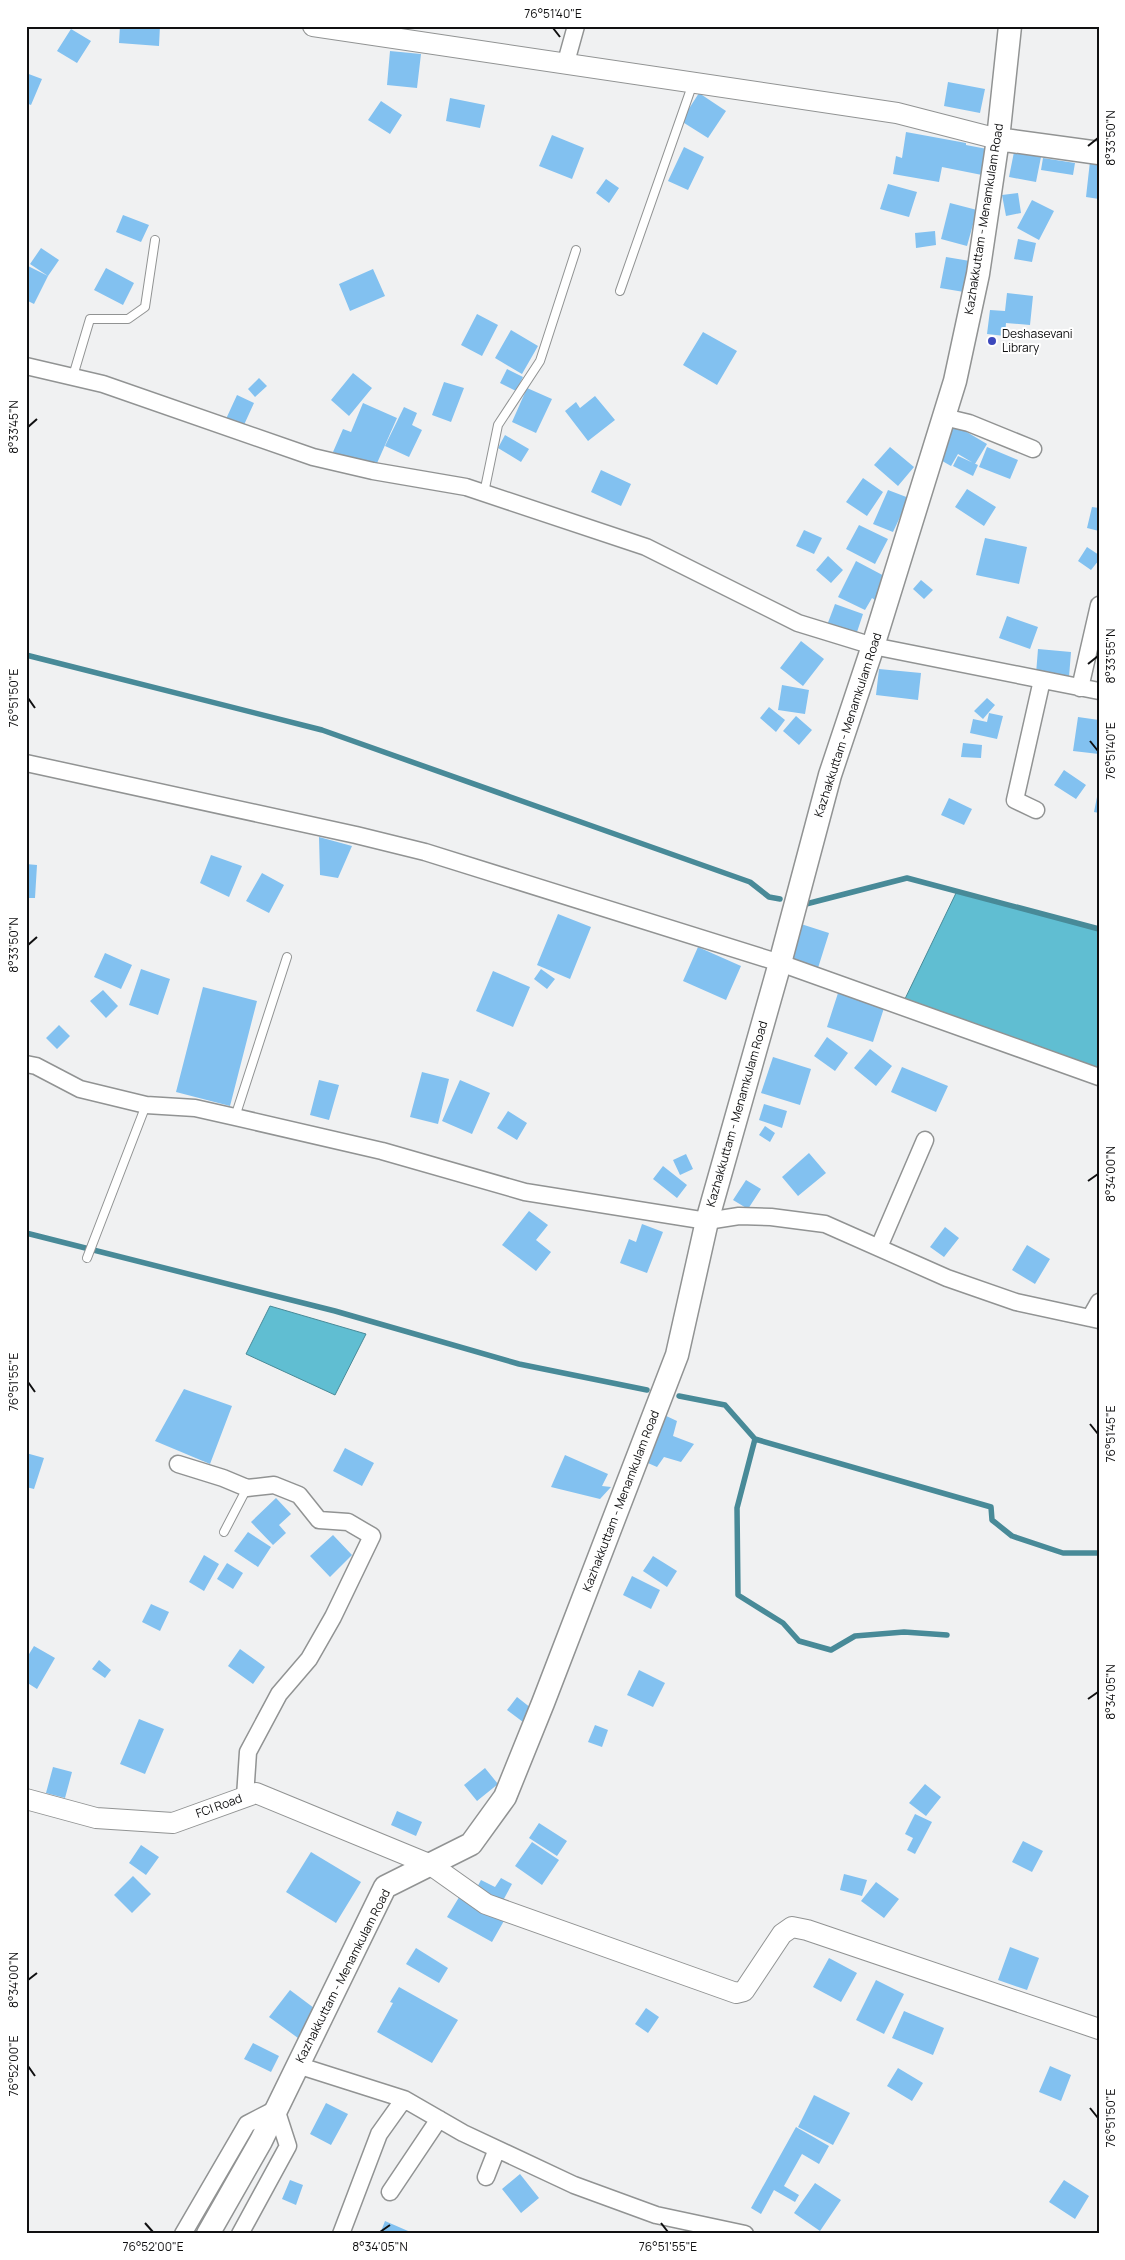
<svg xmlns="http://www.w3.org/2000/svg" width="1125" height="2260" font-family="Manrope,sans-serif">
<rect width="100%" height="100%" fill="#f0f1f2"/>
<path fill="#60bed2" stroke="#488a98" d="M 957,891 L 1099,930 L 1099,1069 L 1030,1043 L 903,1003 Z
M 270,1306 L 366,1334 L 335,1395 L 246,1354 Z"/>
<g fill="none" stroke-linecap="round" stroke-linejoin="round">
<path stroke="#488a98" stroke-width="5.5" d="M 26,655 L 322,730 L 750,882 L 769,897 L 780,899
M 806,904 L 907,878 L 1099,929
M 26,1233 L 335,1311 L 519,1364 L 647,1390
M 679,1396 L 725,1405 L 755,1439
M 947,1635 L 904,1632 L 855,1636 L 831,1650 L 799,1641 L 783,1623 L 738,1595 L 737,1508 L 755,1439 L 991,1507 L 992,1520 L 1012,1536 L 1063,1553 L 1099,1553"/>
</g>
<path fill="#82c1f0" d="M 120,26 L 160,26 L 159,46 L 119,43 Z
M 960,26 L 983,26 L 983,29 Z
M 71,29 L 91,41 L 77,63 L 57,51 Z
M 390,51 L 421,54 L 417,88 L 387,85 Z
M 26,73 L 42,79 L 31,105 L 26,103 Z
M 948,82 L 985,89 L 980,113 L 944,106 Z
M 699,93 L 726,111 L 708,138 L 681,121 Z
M 450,98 L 485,105 L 480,128 L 446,121 Z
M 381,101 L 402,115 L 390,134 L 368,120 Z
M 906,132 L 966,143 L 966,145 L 987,149 L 982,175 L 942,167 L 939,182 L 893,174 L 896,156 L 902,158 Z
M 552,135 L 584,148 L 572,179 L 539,166 Z
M 684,147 L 704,157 L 688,190 L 668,181 Z
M 1014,152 L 1041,157 L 1036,182 L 1009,177 Z
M 1043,158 L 1075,163 L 1073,175 L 1041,170 Z
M 1090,161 L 1099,162 L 1099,199 L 1086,197 Z
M 606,179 L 619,188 L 609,203 L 596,193 Z
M 888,184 L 917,192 L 909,217 L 880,209 Z
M 1018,193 L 1021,213 L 1006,216 L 1002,195 Z
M 1032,200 L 1054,211 L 1039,240 L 1017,228 Z
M 950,203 L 977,210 L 967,246 L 941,239 Z
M 123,215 L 149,225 L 141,242 L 116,232 Z
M 935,231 L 936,245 L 916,248 L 915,233 Z
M 1018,239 L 1036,243 L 1032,262 L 1014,259 Z
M 41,248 L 59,260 L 48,276 L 30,264 Z
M 946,257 L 970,261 L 964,292 L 940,288 Z
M 26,265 L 48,276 L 34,304 L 26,300 Z
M 106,268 L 134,283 L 123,305 L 94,290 Z
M 373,269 L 385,296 L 350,311 L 339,284 Z
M 1007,293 L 1033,296 L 1030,325 L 1006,323 L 1005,336 L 987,334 L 990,310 L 1005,311 Z
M 477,314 L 498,325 L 482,356 L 461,345 Z
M 511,330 L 538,346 L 522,374 L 495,358 Z
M 703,332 L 737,351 L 717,385 L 683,365 Z
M 507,369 L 523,377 L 516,391 L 500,383 Z
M 353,373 L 372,388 L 349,416 L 331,400 Z
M 259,378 L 267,386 L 255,397 L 248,389 Z
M 444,382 L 464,388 L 451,422 L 432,415 Z
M 527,388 L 552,399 L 536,433 L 512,422 Z
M 237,395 L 254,403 L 243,427 L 226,419 Z
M 595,396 L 615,420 L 588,441 L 565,411 L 576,402 L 580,408 Z
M 363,403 L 397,418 L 374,470 L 333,452 L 343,429 L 351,432 Z
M 404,407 L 417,413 L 412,425 L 422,430 L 409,457 L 385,446 Z
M 955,425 L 987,444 L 975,464 L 958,454 L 951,466 L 937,458 Z
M 505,435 L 529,449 L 521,462 L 498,448 Z
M 890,447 L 914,467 L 898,486 L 874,465 Z
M 987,447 L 1018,460 L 1010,479 L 979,467 Z
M 958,456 L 978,465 L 973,476 L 953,466 Z
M 601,470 L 631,484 L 621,506 L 591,492 Z
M 863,478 L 883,492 L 867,516 L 846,502 Z
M 967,489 L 996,507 L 984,526 L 955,507 Z
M 888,490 L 909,498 L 893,532 L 873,524 Z
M 1092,507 L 1099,508 L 1099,531 L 1087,528 Z
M 859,525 L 888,539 L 875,564 L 846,549 Z
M 804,530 L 822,538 L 814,554 L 796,546 Z
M 985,538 L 1027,547 L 1019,584 L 976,575 Z
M 1087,547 L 1099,555 L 1099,560 L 1091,570 L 1078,561 Z
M 828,556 L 843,570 L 831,583 L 816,570 Z
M 856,561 L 890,579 L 878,602 L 872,598 L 865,610 L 838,597 Z
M 921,580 L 933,590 L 924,599 L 913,589 Z
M 835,604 L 863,614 L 855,638 L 826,628 Z
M 1007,616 L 1038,627 L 1030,649 L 999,638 Z
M 801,641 L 824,659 L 803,686 L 780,668 Z
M 1038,649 L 1071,652 L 1069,677 L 1036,674 Z
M 879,669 L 921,673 L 918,700 L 876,695 Z
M 782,685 L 809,690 L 805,714 L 778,710 Z
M 987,698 L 995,705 L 983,719 L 974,711 Z
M 769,707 L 785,720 L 776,732 L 760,718 Z
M 989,713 L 1003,716 L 997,739 L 970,733 L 973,719 L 987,722 Z
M 796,716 L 812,730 L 799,745 L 783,731 Z
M 1078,717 L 1099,720 L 1099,754 L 1073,751 Z
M 963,743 L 982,745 L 981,758 L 961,757 Z
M 1064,770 L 1086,785 L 1076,799 L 1054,785 Z
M 1097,797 L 1099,797 L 1099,813 L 1094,812 Z
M 949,798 L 972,809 L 964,825 L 941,815 Z
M 319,837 L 352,846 L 338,878 L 320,875 Z
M 211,855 L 242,866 L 229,897 L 200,883 Z
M 26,864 L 37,865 L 35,898 L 26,898 Z
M 262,873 L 284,885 L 269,913 L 246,901 Z
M 558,914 L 591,927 L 570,979 L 537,965 Z
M 801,924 L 829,933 L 818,968 L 789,959 Z
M 698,947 L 741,966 L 726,1000 L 683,981 Z
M 105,953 L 132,965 L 121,989 L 94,977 Z
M 141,969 L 170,979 L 158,1015 L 129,1005 Z
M 541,969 L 555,979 L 547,989 L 534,979 Z
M 493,971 L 530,987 L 513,1027 L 476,1011 Z
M 203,987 L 257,1001 L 230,1106 L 176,1092 Z
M 103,990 L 118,1006 L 106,1018 L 90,1001 Z
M 839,990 L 885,1005 L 873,1042 L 827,1027 Z
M 59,1025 L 70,1036 L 57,1049 L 46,1038 Z
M 827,1037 L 848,1053 L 835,1071 L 814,1056 Z
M 870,1049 L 892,1066 L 876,1086 L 854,1068 Z
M 773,1057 L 811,1069 L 800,1105 L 761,1093 Z
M 902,1067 L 948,1086 L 936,1112 L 891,1092 Z
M 422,1072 L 449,1079 L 438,1124 L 410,1117 Z
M 319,1080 L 339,1085 L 329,1120 L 310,1115 Z
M 460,1080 L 490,1093 L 472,1134 L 442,1121 Z
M 764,1104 L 787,1111 L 782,1128 L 759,1120 Z
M 508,1111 L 527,1123 L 517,1140 L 497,1128 Z
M 765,1126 L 775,1133 L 770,1142 L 759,1135 Z
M 809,1153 L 826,1173 L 798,1196 L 782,1177 Z
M 686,1154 L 693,1169 L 680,1175 L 673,1160 Z
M 663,1166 L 687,1185 L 677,1198 L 653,1179 Z
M 746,1180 L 761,1189 L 748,1209 L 733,1200 Z
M 529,1211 L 548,1225 L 536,1240 L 551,1252 L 536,1271 L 502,1245 Z
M 642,1224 L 663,1232 L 647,1273 L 620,1263 L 629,1239 L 636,1242 Z
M 945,1227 L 959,1238 L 944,1257 L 930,1247 Z
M 1027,1245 L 1050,1259 L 1035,1284 L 1012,1270 Z
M 184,1389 L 232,1406 L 210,1464 L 155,1441 Z
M 662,1414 L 677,1421 L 673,1436 L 694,1444 L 681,1462 L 664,1457 L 657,1467 L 641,1460 Z
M 345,1448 L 374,1463 L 362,1486 L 333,1471 Z
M 26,1453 L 44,1458 L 34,1489 L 26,1487 Z
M 565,1455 L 608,1474 L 602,1486 L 611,1487 L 600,1499 L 551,1487 Z
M 276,1498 L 291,1514 L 279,1525 L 286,1533 L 273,1545 L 251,1522 Z
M 248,1532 L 271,1547 L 258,1567 L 234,1551 Z
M 333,1535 L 352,1555 L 330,1577 L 310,1556 Z
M 204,1555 L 219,1564 L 204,1591 L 189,1582 Z
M 653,1556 L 677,1571 L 667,1587 L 643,1571 Z
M 227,1563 L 243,1573 L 233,1589 L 217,1579 Z
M 632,1576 L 660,1590 L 651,1609 L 623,1595 Z
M 151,1604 L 169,1612 L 160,1631 L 142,1622 Z
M 34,1646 L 55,1658 L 37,1689 L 26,1682 L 26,1659 Z
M 240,1649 L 265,1667 L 253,1684 L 228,1666 Z
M 99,1660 L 111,1670 L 105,1678 L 92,1669 Z
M 639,1670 L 665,1683 L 653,1707 L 627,1695 Z
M 517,1697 L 536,1712 L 527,1725 L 507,1710 Z
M 139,1719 L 164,1729 L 145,1774 L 120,1764 Z
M 595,1725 L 608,1730 L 602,1747 L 588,1742 Z
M 53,1767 L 72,1772 L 65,1798 L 46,1793 Z
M 485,1768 L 498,1784 L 477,1801 L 464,1785 Z
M 925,1784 L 941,1797 L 926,1816 L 909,1803 Z
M 397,1811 L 422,1822 L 416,1836 L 391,1825 Z
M 915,1814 L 932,1822 L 915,1854 L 907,1850 L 913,1838 L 905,1834 Z
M 539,1823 L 567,1841 L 557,1856 L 529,1838 Z
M 1023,1841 L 1043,1851 L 1032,1872 L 1012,1862 Z
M 532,1842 L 559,1860 L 542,1885 L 515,1866 Z
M 141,1845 L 159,1857 L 146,1875 L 129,1863 Z
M 311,1852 L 361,1882 L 336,1923 L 286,1892 Z
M 844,1874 L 867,1880 L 862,1896 L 840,1890 Z
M 133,1876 L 151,1894 L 132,1913 L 114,1895 Z
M 501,1878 L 512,1884 L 500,1906 L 474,1893 L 481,1880 L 495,1887 Z
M 876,1882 L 899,1899 L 884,1918 L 861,1901 Z
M 461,1894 L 505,1919 L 492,1942 L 447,1917 Z
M 1010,1947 L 1039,1958 L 1027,1990 L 998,1980 Z
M 416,1948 L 448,1968 L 439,1983 L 406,1964 Z
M 829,1958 L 857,1973 L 841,2002 L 813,1987 Z
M 876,1980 L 904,1994 L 884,2034 L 856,2020 Z
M 399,1987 L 458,2020 L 432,2063 L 377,2032 L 393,2003 L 390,2002 Z
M 290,1990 L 318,2011 L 298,2038 L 269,2017 Z
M 646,2008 L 659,2017 L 648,2033 L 635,2024 Z
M 904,2011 L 944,2028 L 933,2055 L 892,2038 Z
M 253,2043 L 279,2056 L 271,2072 L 244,2059 Z
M 1050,2066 L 1071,2075 L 1061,2101 L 1039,2092 Z
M 898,2068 L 923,2083 L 912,2101 L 887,2086 Z
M 814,2095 L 850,2113 L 833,2145 L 798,2127 Z
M 326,2103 L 348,2114 L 331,2145 L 310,2134 Z
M 796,2127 L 829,2146 L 819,2164 L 802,2154 L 784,2186 L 799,2195 L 795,2202 L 774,2190 L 761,2214 L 751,2208 Z
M 520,2174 L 539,2198 L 521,2213 L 502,2189 Z
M 290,2180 L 303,2185 L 296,2205 L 282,2199 Z
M 1064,2180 L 1089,2196 L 1075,2219 L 1049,2202 Z
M 815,2183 L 841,2200 L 820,2231 L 794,2213 Z
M 385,2221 L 415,2234 L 380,2234 Z"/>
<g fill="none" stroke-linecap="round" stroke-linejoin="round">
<g stroke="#919393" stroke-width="10">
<path id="service" d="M 620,291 L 693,83
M 73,376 L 90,319 L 128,319 L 145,307 L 155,240
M 484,493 L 498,425 L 540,361 L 576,250
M 235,1117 L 287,957
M 87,1258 L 146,1105
M 224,1532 L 247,1488"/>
</g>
<g stroke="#919393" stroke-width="19">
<path id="minor" d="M 566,62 L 576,26
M 26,366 L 103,384 L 313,457 L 373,471 L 466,487 L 646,547 L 798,623 L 873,646 L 1099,691
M 944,417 L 969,423 L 1033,449
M 1080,688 L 1099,605
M 26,763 L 356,835 L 425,852 L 780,963 L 1099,1077
M 1036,810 L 1015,800 L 1042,680
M 26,1064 L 36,1066 L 80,1089 L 146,1105 L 195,1108 L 235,1117 L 382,1151 L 525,1192 L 707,1221 L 739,1216 L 771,1217 L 825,1224 L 947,1278 L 1016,1302 L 1099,1320
M 879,1247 L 925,1140
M 1090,1318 L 1099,1302
M 178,1464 L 223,1478 L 247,1488 L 274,1485 L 299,1495 L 319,1520 L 348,1522 L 372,1536 L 333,1617 L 309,1659 L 279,1694 L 248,1752 L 245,1797
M 297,2065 L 404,2099 L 463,2133 L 574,2185 L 656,2215 L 745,2234
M 486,2177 L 497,2149
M 390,2192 L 439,2119
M 183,2234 L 247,2124 L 276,2109 L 288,2146 L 240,2234
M 341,2234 L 379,2134 L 404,2099"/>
</g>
<g stroke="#919393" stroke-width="22">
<path id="tertiary" d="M 313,26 L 897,113 L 998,139
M 26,1799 L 96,1818 L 173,1823 L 256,1793 L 431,1865 L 486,1904 L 736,1993 L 744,1991 L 782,1934 L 792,1927 L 807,1930 L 1099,2029"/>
</g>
<g stroke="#919393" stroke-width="25">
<path id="secondary" d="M 998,139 L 1099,153
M 208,2234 L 261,2141 L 385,1887 L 471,1844 L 505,1797 L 543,1703 L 677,1355 L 707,1221 L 780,963 L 830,775 L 873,646 L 955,381 L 978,274 L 998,139 L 1010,26"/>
</g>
<use href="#service" stroke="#fff" stroke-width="8"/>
<use href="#minor" stroke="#fff" stroke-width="16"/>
<use href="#tertiary" stroke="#fff" stroke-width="20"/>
<use href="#secondary" stroke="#fff" stroke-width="22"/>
</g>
<path fill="none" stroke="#101011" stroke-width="2" d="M 553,28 L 560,37M 1088,146 L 1098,138M 28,427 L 37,419M 1088,664 L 1098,656M 28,698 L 35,708M 1090,741 L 1098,751M 28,945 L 37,937M 1088,1181 L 1098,1174M 28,1382 L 35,1392M 1090,1424 L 1098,1434M 1088,1699 L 1098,1692M 28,1980 L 37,1973M 28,2066 L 35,2076M 1090,2108 L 1098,2118M 145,2223 L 153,2232M 661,2223 L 668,2232M 380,2232 L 390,2225"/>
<circle fill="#3c48bc" stroke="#fff" stroke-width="2" cx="992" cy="341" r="5"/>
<g text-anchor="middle" stroke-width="4" stroke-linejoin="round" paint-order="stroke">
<g font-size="12" fill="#101011" stroke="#fff">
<text transform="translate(984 219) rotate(-81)" y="4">Kazhakkuttam - Menamkulam Road</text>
<text transform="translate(848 725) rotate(-72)" y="4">Kazhakkuttam - Menamkulam Road</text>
<text transform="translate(737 1114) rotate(-74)" y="4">Kazhakkuttam - Menamkulam Road</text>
<text transform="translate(621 1501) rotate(-69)" y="4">Kazhakkuttam - Menamkulam Road</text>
<text transform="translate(219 1806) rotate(-20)" y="4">FCI Road</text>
<text transform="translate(343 1976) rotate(-63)" y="4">Kazhakkuttam - Menamkulam Road</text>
</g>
<g font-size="12" fill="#101011" stroke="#fff" text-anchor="start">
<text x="1002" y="338">Deshasevani<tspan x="1002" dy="14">Library</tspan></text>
</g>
</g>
<rect width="1125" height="2260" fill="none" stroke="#ffffff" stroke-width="55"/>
<rect x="28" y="28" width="1070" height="2204" fill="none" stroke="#101011" stroke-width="2"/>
<g font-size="12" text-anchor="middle" fill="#101011">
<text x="553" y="18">76°51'40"E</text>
<text transform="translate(1111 138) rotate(-90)" y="4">8°33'50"N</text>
<text transform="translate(14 427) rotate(-90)" y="4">8°33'45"N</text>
<text transform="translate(1111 656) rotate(-90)" y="4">8°33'55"N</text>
<text transform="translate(14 698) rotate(-90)" y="4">76°51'50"E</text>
<text transform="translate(1111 751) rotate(-90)" y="4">76°51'40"E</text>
<text transform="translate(14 945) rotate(-90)" y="4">8°33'50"N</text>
<text transform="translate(1111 1174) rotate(-90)" y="4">8°34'00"N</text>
<text transform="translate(14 1382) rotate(-90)" y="4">76°51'55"E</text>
<text transform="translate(1111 1434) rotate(-90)" y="4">76°51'45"E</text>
<text transform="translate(1111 1692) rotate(-90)" y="4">8°34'05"N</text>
<text transform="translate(14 1980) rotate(-90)" y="4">8°34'00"N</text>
<text transform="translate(14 2066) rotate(-90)" y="4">76°52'00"E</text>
<text transform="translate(1111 2118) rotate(-90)" y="4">76°51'50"E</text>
<text x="153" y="2251">76°52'00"E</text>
<text x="380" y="2251">8°34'05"N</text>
<text x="668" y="2251">76°51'55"E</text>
</g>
</svg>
